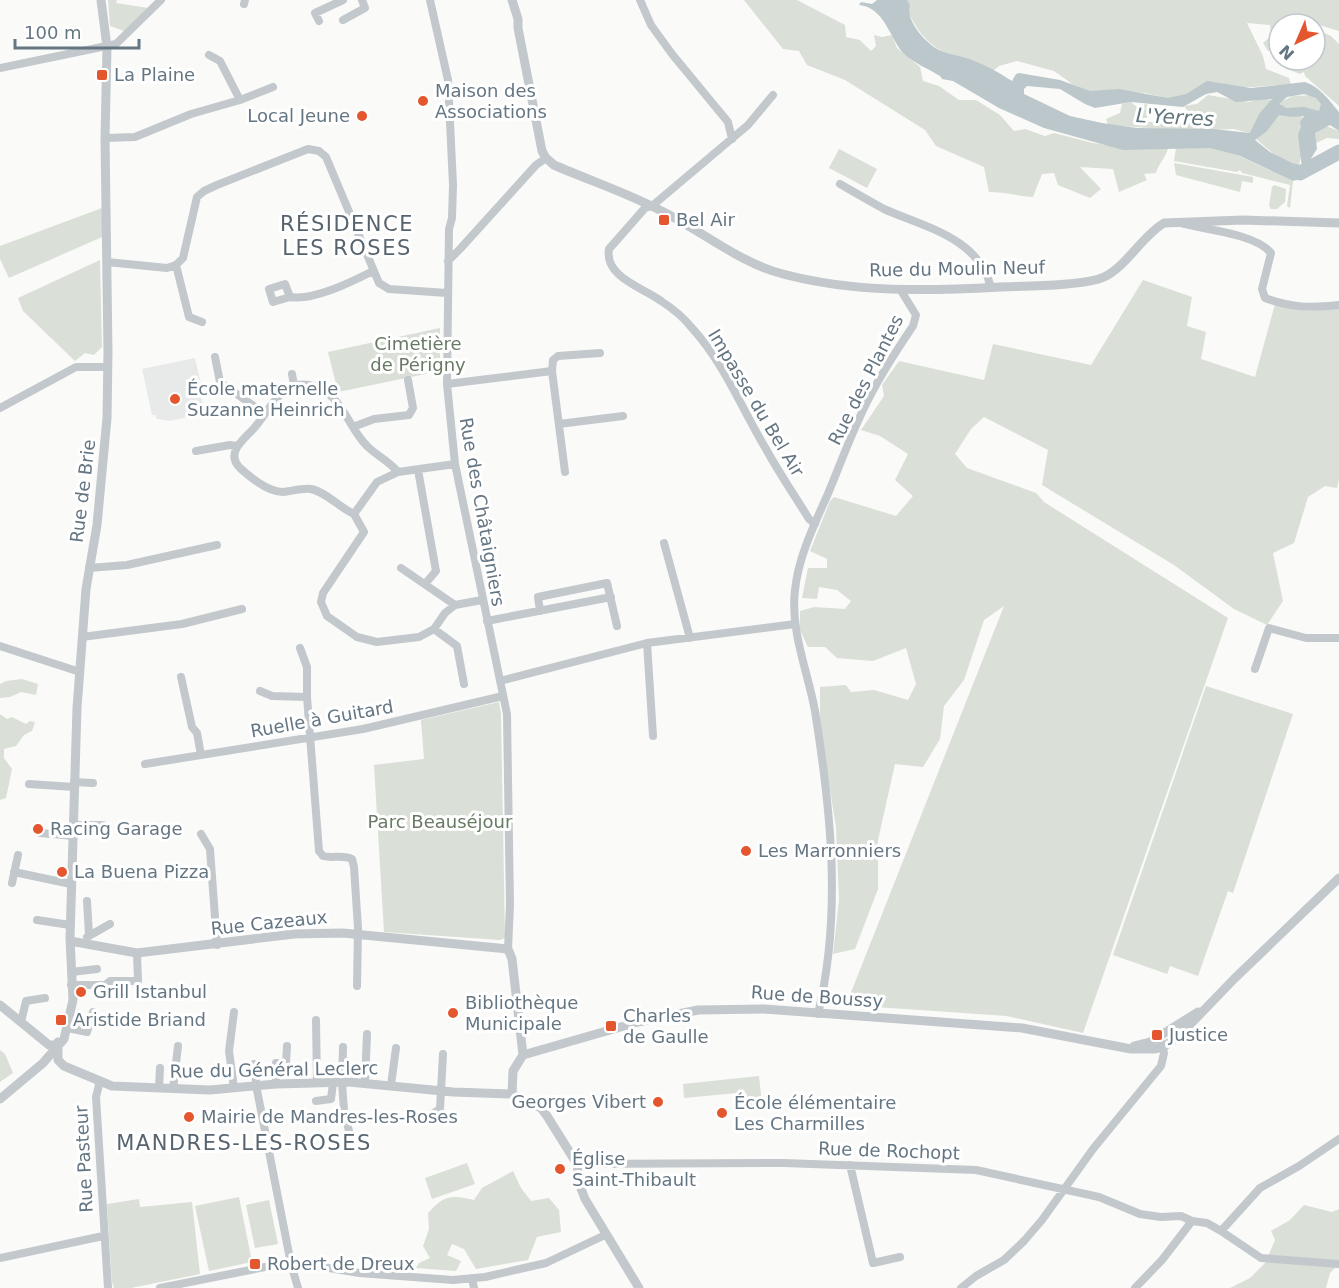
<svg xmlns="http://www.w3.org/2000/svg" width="1339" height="1288" font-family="'DejaVu Sans',sans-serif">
<rect width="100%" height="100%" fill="#fafaf8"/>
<path fill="#e8e9e9" d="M 195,358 L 201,384 L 198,385 L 205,413 L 170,421 L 157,419 L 155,415 L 152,415 L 142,369 Z"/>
<path fill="#dadfd7" d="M 108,0 L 117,0 L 116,3 L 148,8 L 124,31 L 110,26 Z
M 744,0 L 797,0 L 845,25 L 846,37 L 860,40 L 871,51 L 876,46 L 874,35 L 882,37 L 892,35 L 897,48 L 920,67 L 923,81 L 939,86 L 959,100 L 976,100 L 1000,115 L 1014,131 L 1025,129 L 1045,136 L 1054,133 L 1093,143 L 1139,149 L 1168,149 C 1165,158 1158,165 1156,173 L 1144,174 L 1147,180 L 1119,192 L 1113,169 L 1080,167 L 1101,189 L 1090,198 L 1058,185 L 1054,173 L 1042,174 L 1033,197 C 1018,196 1004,192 989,192 L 984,167 L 936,146 L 925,130 L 845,80 L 807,65 L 799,51 L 783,49 Z
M 903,0 L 1339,0 L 1339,31 L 1312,23 L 1279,24 L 1279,46 L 1268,51 L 1263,43 L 1271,36 L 1270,25 L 1247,23 L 1263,56 L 1266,69 L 1289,78 L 1291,84 L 1253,87 L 1224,87 L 1170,99 L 1145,93 L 1128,92 L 1098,96 L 1075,86 L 1054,71 L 1017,61 L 999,66 L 993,71 C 945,53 924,53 903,0 Z
M 1316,29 L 1331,36 L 1339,44 L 1339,106 L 1305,76 L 1304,72 L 1300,74 L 1287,69 L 1290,60 L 1300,60 L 1301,62 L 1302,60 L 1315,60 Z
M 1208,95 L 1249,102 L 1264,98 L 1274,101 L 1277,113 L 1285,113 L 1291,117 L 1297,115 L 1302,116 L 1302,153 L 1298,169 L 1281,160 L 1249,133 L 1234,129 L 1188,131 L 1108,125 L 1106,119 L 1120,113 L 1122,104 L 1131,102 L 1137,107 L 1146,104 L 1151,107 L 1145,122 C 1163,121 1179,127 1195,121 L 1184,106 L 1197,104 Z
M 1314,95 L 1330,109 L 1319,115 L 1290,111 L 1286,107 L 1278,107 L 1280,102 L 1293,96 Z
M 1313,121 L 1339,131 L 1339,139 L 1327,138 L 1316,143 Z
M 1176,148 L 1209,148 L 1239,156 L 1293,181 L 1290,208 L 1287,206 L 1290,185 L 1242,173 L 1240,170 L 1237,172 L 1174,161 Z
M 839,149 L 877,169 L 867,188 L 829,168 Z
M 1174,163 L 1253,177 L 1253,183 L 1242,181 L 1240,192 L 1176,175 Z
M 1274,185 L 1286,189 L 1285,202 L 1277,209 L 1271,209 L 1269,206 L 1272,187 Z
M 102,208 L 102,237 L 9,278 L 0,259 L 0,246 Z
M 100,260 L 102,347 L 94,355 L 85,353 L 75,361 L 23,311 L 18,298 Z
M 1143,280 L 1192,297 L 1187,326 L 1206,332 L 1201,359 L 1255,377 L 1275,304 L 1310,311 L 1339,307 L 1339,479 L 1337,488 L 1325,486 L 1308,497 L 1294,543 L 1273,553 L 1283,601 L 1267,625 L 1234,609 L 1174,565 L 1042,485 L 1048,450 L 984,417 L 971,429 L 955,454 L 967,468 L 1036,493 L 1044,502 L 1228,618 L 1083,1033 L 1007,1016 L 846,1005 L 1004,606 L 984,620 L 964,680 L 944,706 L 940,739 L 923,767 L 895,764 L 878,840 L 878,889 L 855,949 L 833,954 L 839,900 L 836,827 L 820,728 L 820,687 L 846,685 L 851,692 L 874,690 L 908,700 L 916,684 L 906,648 L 873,661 L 837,658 L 825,647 L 808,647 L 800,630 L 800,611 L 814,607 L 845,609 L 851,601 L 837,590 L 819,587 L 817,599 L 802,598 L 808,568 L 827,568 L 827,559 L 810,551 L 830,501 L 834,497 L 896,516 L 913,496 L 895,480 L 908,454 L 880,436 L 861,430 L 884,396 L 882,385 L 899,361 L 984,380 L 993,344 L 1091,365 Z
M 440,328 L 440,371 L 338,392 L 328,352 Z
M 22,679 L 38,684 L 36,695 L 21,692 L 10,697 L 0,698 L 0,684 L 6,681 Z
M 1206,686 L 1293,714 L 1233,893 L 1228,891 L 1198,976 L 1170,966 L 1167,974 L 1113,955 Z
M 499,702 L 501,714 L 505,938 L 500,940 L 384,932 L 374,765 L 424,759 L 421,720 Z
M 0,714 L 7,719 L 12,717 L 26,724 L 30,721 L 35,722 L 32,731 L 24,735 L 16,746 L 4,749 L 4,758 L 12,769 L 6,798 L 0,800 Z
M 0,1050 L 5,1054 L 13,1073 L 0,1082 Z
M 759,1076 L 762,1105 L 739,1107 L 737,1093 L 684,1098 L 683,1084 Z
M 467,1163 L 475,1184 L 432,1199 L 425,1178 Z
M 513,1171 L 521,1188 L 531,1201 L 549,1198 L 559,1210 L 561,1232 L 537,1237 L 528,1260 L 476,1269 L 464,1249 L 452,1244 L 447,1255 L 461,1261 L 456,1271 L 416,1268 L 419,1263 L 430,1258 L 423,1246 L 429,1229 L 428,1213 C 445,1194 451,1195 474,1200 L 482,1188 Z
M 239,1197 L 252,1262 L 209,1271 L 195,1206 Z
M 139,1199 L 140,1207 L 192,1202 L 200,1274 L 131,1288 L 114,1288 L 112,1282 L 107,1204 Z
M 269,1200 L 278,1244 L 255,1248 L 246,1205 Z
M 1304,1205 L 1332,1212 L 1339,1209 L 1339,1264 L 1330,1273 L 1326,1288 L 1230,1288 L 1250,1278 L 1265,1263 L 1275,1240 L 1271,1231 L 1290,1220 Z"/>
<path fill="#bbc7cb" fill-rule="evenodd" d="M 877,0 L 907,0 L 910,5 C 905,20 925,43 939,50 C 947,54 957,55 966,58 C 982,63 998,72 1012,81 L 1016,74 L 1019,73 L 1060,80 L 1090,91 L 1119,89 L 1168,98 L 1186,94 L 1207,81 L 1251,88 L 1305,82 C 1320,87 1329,100 1339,112 L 1339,131 L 1330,125 L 1315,133 L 1317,149 L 1310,160 L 1313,168 L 1302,178 L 1293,181 L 1240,156 L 1209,148 L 1123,150 L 1044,128 L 999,108 L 953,81 L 942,79 L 940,76 C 929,69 913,63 903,53 C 890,38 884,7 859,5 L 861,2 L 872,4 ZM 1027,86 L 1060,89 L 1085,104 L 1095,108 L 1131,102 L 1183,107 L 1206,94 L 1217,92 L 1236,102 L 1272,99 L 1259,114 L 1250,133 L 1213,129 L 1137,128 L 1102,123 L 1070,116 L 1024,94 L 1024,89 ZM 1304,94 L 1316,98 L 1321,104 L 1319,111 L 1304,107 L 1287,108 L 1279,104 L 1287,97 ZM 1279,115 L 1292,117 L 1304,116 L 1300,122 L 1301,127 L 1298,135 L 1302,168 L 1270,152 L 1255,140 L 1267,131 Z"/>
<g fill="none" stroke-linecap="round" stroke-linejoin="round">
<path stroke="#bbc7cb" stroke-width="15" d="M 1294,171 L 1300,173 L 1339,152"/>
<path stroke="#c3c8cc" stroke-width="8" d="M 430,0 L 448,80 L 453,185 L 452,218 L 449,229 L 447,384 L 455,464 L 507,714 L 510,905 L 508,949
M 640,0 L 651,25 L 672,54 L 728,122 L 732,139
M 244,4 L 245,0
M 343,20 L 365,8 L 362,0
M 319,21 L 315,13 L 343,0
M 209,55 L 220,61 L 240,100
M 0,68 L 116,44 L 161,0
M 773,95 L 748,125 L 652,206 L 645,208 L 609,249 C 604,277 644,288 661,301 C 672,308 684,318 692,328 C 724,363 742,409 766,449 C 779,473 795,496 809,519 L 815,524
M 105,138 L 135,137 L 191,114 L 240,100 L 273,87
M 840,184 C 854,192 869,201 884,209 C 924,227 980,238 991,288
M 1184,224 C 1207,230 1256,234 1271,253 L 1262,289 L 1265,298 C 1292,308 1311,308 1339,305
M 448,261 L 460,249 L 536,165 L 546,158
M 107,262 L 167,268 L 176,265 L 183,258 L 197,197 L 204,191 L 217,185 L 308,149 L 319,151 L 326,157 L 379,283 L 389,289 L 447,293
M 176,265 L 189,317 L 202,322
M 290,297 L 273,302 L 269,289 L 285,284 L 290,297 C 314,301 351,282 373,271
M 215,357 L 220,382 L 265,414
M 552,371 L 553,360 L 558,356 L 600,353
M 292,374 L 294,385
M 447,384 L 552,371 L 565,472
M 0,408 L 76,367 L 108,367
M 559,424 L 623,416
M 353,427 L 374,419 L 409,415 L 413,408 L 408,380
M 196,451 L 230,445 L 237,446
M 418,470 L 436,571 L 425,584
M 354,514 C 340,508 326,492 311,489 C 302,488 292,491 283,492 C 268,492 251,478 240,468 C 224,452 246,438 255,427 C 270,410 281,380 309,385 C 341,390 348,428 367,446 C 377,456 389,461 398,472
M 354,514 L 364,532 L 323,593 L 321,602 L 327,616 L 357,637 L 377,642 L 419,637 L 434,629 L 445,613 L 455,605 L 482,600
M 354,514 L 377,482 L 398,472 L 455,464
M 664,543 L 690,638
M 89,568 L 127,565 L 217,545
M 401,568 L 455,605
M 540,611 L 538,597 L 607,583 L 617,626
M 487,621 L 611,597
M 434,629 L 457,646 L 464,684
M 82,637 L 182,624 L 242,609
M 647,643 L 653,736
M 0,646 L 80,672
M 300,648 L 307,667 L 307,697 L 319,851 L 323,856 C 333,859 342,854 352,859 L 354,867 L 358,928 L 357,986
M 1255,669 L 1269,628 L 1306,638 L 1339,638
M 181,677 L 192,727 L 197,733 L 201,755
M 500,681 L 647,643 L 795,624
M 260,691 L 272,696 L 307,697
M 145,764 L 363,729 L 503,696
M 74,782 L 93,783
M 29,784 L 74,787
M 74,825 L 103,825
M 40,833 L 74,836
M 201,834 L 210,849 L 217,945
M 14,872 L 71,884
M 12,883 L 18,855
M 87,901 L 89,935
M 37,920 L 70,925
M 87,937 L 110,924
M 71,972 L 97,969
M 71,985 L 105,985 L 110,981 L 138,981 L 137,953
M 234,1012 L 229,1051 L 234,1088
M 818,1014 C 842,914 831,811 815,711 C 808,672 790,631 795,590 C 798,558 814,525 827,496 C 840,465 851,434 866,404 C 879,377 896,351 913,326 L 916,315 L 900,289
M 316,1020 L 317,1083
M 21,1022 L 26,1001 L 45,998
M 68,1028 L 87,1032 L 93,1012
M 343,1047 L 342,1083 L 344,1110 L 353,1148
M 254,1064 L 257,1090 L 291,1264 L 298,1288
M 100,1081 L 96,1097 L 108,1288
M 365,1083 L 367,1034
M 276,1084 L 276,1063 L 286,1063 L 287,1046
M 391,1085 L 396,1048
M 159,1088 L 160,1068
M 173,1089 L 178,1046
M 316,1101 L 331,1099 L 333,1083
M 429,1116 L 440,1109 L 443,1054
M 577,1164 L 784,1163 L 976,1170 L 1099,1197 L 1140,1214 L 1161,1217 L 1181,1216 L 1192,1221
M 850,1165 L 873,1263 L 900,1257
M 1221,1231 L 1261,1258 L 1339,1264
M 0,1258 L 103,1236
M 472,1278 L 474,1288
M 160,1288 L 280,1264 L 305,1264 L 359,1273 L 453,1280 L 485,1277 L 546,1263 L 605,1235
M 961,1288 L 976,1276 L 1004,1260 L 1024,1241 L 1042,1220 L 1093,1149 L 1161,1066 L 1164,1053 L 1159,1037
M 1135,1288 L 1162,1260 L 1192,1221 L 1207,1223 L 1221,1231 L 1260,1188 L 1299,1166 L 1339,1139"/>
<path stroke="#c3c8cc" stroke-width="9" d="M 512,0 L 518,19 L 518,28 L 542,151 L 546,158 L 554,165 C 593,182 634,195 671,216 C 707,235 743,264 783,274 C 854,293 928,291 1000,287 C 1024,286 1085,286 1104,277 C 1128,265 1141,237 1164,223 L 1243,220 L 1339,223
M 70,941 L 137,953 L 294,934 L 343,933 L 508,949 L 512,959 L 523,1055
M 0,1005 L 49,1045 L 57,1045
M 58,1042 L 58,1060 L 64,1066 L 112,1086 L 210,1090 L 276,1084 L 349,1082 L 453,1092 L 512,1094 L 541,1108 L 547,1116 L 577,1164 L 580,1186 L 585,1199 L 639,1288
M 1134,1046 L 1150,1042 L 1198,1012
M 523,1055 L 638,1022 L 698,1010 L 764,1009 L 1022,1028 L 1131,1049 L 1154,1049 L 1163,1047 L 1180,1035 L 1234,979 L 1339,878
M 512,1094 L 513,1071 L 523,1055
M 0,1099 L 43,1063 L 64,1039 L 73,1000 L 70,938 L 77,708 L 86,589 L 97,525 L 107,418 L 108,352 L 105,138 L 107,47 L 101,0"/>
</g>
<g fill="#e4572e" stroke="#fff" stroke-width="2">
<rect x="96" y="69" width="12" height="12" rx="3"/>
<circle cx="423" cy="101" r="6"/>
<circle cx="362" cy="116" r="6"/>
<rect x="658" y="214" width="12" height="12" rx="3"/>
<circle cx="175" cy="399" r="6"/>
<circle cx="38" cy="829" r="6"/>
<circle cx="746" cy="851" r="6"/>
<circle cx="62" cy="872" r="6"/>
<circle cx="81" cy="992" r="6"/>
<circle cx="453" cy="1013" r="6"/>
<rect x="55" y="1014" width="12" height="12" rx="3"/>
<rect x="605" y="1020" width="12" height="12" rx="3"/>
<rect x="1151" y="1029" width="12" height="12" rx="3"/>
<circle cx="658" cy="1102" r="6"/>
<circle cx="722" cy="1113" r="6"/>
<circle cx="189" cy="1117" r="6"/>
<circle cx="560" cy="1169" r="6"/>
<rect x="249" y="1258" width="12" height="12" rx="3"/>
</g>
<g text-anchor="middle" stroke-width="6" stroke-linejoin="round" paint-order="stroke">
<g font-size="18" fill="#657683" stroke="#fff" text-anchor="start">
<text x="114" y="81">La Plaine</text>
<text x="435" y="97">Maison des<tspan x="435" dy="21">Associations</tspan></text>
<text x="350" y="122" text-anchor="end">Local Jeune</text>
<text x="676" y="226">Bel Air</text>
<text x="187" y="395">École maternelle<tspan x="187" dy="21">Suzanne Heinrich</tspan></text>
<text x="50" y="835">Racing Garage</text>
<text x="758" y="857">Les Marronniers</text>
<text x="74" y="878">La Buena Pizza</text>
<text x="93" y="998">Grill Istanbul</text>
<text x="465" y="1009">Bibliothèque<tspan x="465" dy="21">Municipale</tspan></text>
<text x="623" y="1022">Charles<tspan x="623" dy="21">de Gaulle</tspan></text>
<text x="73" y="1026">Aristide Briand</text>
<text x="1169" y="1041">Justice</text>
<text x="646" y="1108" text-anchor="end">Georges Vibert</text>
<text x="734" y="1109">École élémentaire<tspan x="734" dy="21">Les Charmilles</tspan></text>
<text x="201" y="1123">Mairie de Mandres-les-Roses</text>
<text x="572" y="1165">Église<tspan x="572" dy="21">Saint-Thibault</tspan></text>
<text x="267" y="1270">Robert de Dreux</text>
</g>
<g font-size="18" fill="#657683" stroke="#fff">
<text transform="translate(957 269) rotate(-1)" y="6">Rue du Moulin Neuf</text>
<text transform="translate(866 380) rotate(-63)" y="6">Rue des Plantes</text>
<text transform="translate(756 403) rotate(59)" y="6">Impasse du Bel Air</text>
<text transform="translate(83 491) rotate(-83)" y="6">Rue de Brie</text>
<text transform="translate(482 512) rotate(80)" y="6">Rue des Châtaigniers</text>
<text transform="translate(322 719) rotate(-10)" y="6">Ruelle à Guitard</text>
<text transform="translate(269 923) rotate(-6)" y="6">Rue Cazeaux</text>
<text transform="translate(817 997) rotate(4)" y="6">Rue de Boussy</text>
<text transform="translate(274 1070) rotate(-1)" y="6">Rue du Général Leclerc</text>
<text transform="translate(889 1151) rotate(2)" y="6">Rue de Rochopt</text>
<text transform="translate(84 1159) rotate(-93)" y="6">Rue Pasteur</text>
</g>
<g font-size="18" fill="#687a64" stroke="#fff">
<text x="418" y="350">Cimetière<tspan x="418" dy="21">de Périgny</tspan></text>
<text x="440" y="828">Parc Beauséjour</text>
</g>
<g font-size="20" font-style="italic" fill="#60757c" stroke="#fff">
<text transform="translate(1175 117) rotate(3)" y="7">L'Yerres</text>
</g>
<g font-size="21" letter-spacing="1.5" fill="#57646e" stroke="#fff">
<text x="347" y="231">RÉSIDENCE<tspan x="347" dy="24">LES ROSES</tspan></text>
<text x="244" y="1150">MANDRES-LES-ROSES</text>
</g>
</g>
<g transform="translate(1297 42) rotate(224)"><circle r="28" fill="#ffffff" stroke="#c1c8cd" stroke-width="1.5"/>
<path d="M0-4.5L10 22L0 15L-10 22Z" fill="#e4572e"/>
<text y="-9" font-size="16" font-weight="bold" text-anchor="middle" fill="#657683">N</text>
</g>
<path d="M15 39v9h124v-9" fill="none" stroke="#657683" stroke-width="3"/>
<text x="24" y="39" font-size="18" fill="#657683" stroke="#ffffff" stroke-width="4.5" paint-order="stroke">100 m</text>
</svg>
